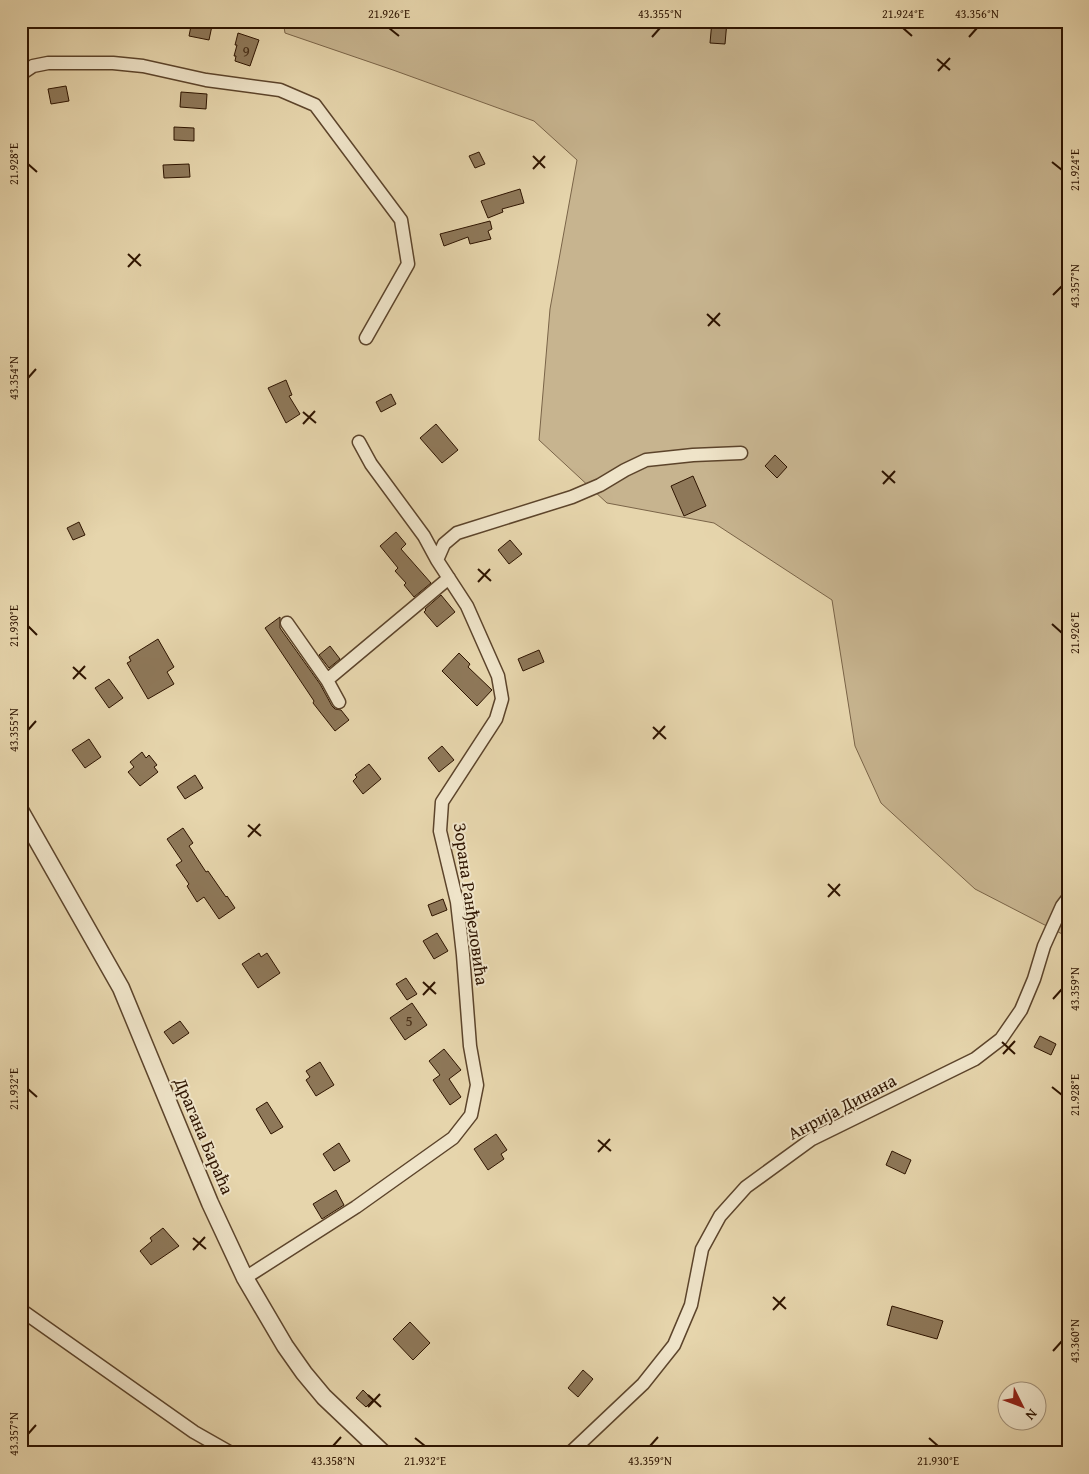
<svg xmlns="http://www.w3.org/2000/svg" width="1089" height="1474" font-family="'Gentium Book Plus',serif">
<rect width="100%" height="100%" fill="#e6d5ac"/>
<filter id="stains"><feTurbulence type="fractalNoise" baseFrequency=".004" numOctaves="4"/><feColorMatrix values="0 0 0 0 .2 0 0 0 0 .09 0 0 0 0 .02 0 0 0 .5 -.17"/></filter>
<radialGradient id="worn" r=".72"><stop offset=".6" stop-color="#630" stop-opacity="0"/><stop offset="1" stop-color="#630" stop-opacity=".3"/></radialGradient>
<path fill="#c7b48f" stroke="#7a6448" d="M 283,21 L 1068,21 L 1068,937 L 975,889 L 881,803 L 855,746 L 832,600 L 714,523 L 607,503 L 539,440 L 550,309 L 577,160 L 534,121 L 393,70 L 285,33 Z"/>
<path fill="#8e7859" stroke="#2e1400" d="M 192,21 L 213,21 L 209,40 L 189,36 Z
M 712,21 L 727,21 L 725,44 L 710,43 Z
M 238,33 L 259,40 L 250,66 L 235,61 L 236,56 L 234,56 L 237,45 L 235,45 Z
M 66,86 L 69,101 L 51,104 L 48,89 Z
M 181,92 L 207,94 L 206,109 L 180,107 Z
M 174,127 L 194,128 L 194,141 L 174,140 Z
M 479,152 L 485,164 L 475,168 L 469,156 Z
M 189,164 L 190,177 L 164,178 L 163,165 Z
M 520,189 L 524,203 L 502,209 L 503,212 L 488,218 L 481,201 Z
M 490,221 L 492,229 L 488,231 L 491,239 L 470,244 L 468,237 L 444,246 L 440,234 Z
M 286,380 L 292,395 L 289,396 L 300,414 L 286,423 L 268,388 Z
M 391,394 L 396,404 L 381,412 L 376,402 Z
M 436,424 L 458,450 L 442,463 L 420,438 Z
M 775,455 L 787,467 L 777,478 L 765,466 Z
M 693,476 L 706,506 L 684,516 L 671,486 Z
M 79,522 L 85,535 L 73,540 L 67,528 Z
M 396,532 L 406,544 L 401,549 L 431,583 L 414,597 L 404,585 L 406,583 L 395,571 L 398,568 L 380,546 Z
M 510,540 L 522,554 L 509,564 L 498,550 Z
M 441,595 L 455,612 L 437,627 L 424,612 L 426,610 L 425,609 Z
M 280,617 L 280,628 L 320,684 L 332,706 L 335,709 L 341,710 L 349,720 L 335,731 L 313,703 L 314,701 L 265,628 Z
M 158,639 L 174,667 L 167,672 L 174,684 L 148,699 L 127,663 L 131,661 L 129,657 Z
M 330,646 L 340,659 L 329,668 L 319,655 Z
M 539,650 L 544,662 L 523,671 L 518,659 Z
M 459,653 L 470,664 L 468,667 L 492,690 L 477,706 L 442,671 Z
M 109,679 L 123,698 L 109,708 L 95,688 Z
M 89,739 L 101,757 L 85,768 L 72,750 Z
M 442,746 L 454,760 L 439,772 L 428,758 Z
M 142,752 L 146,758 L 149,755 L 157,765 L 154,767 L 158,772 L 140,786 L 128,772 L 134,767 L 130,762 Z
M 369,764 L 381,779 L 363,794 L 353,781 L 357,777 L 355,775 Z
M 195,775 L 203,788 L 185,799 L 177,787 Z
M 183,828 L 193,843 L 189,846 L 206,872 L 208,871 L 226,897 L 227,896 L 235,908 L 219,919 L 204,897 L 197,902 L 187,886 L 189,884 L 176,865 L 182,861 L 167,839 Z
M 443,899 L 447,910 L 432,916 L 428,905 Z
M 437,933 L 448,951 L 434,959 L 423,941 Z
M 259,953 L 261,957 L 267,953 L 280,973 L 258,988 L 242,964 Z
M 406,978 L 417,994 L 407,1000 L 396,984 Z
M 412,1003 L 427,1025 L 405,1040 L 390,1018 Z
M 180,1021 L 189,1033 L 173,1044 L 164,1032 Z
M 1040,1036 L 1056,1044 L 1051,1055 L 1034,1047 Z
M 444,1049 L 461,1070 L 449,1079 L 461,1097 L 450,1105 L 433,1080 L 440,1075 L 429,1061 Z
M 320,1062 L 334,1085 L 316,1096 L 306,1080 L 310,1077 L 306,1071 Z
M 267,1102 L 283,1127 L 271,1134 L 256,1109 Z
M 496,1134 L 507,1150 L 501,1154 L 504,1159 L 488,1170 L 474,1149 Z
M 339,1143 L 350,1161 L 334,1171 L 323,1154 Z
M 892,1151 L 911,1160 L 905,1174 L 886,1165 Z
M 336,1190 L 344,1205 L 322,1219 L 313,1204 Z
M 163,1228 L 179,1246 L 151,1265 L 140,1251 L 152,1241 L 150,1238 Z
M 892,1306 L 943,1321 L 937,1339 L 887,1325 Z
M 410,1322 L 430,1343 L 413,1360 L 393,1339 Z
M 583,1370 L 593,1379 L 578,1397 L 568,1388 Z
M 363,1390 L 373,1400 L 366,1407 L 356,1398 Z"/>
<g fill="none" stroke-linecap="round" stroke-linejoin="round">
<g stroke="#5c442b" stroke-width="15">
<path id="minor" d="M 21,74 L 33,66 L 48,63 L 113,63 L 143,66 L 206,80 L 280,90 L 315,105 L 401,220 L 408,264 L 366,338
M 437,560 L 444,544 L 457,533 L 572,497 L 600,485 L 625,470 L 646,460 L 693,455 L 741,453
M 287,623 L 327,680 L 339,702
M 327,680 L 449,578
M 245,1278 L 356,1207 L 453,1138 L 471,1115 L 477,1085 L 470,1046 L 463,955 L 457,902 L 440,831 L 442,802 L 496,719 L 502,699 L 498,676 L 467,606 L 437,560 L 424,536 L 371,464 L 359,442
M 21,1310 L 194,1432 L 231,1453
M 570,1453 L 643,1384 L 674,1345 L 691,1305 L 702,1249 L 720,1216 L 746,1187 L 812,1139 L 975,1059 L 1001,1039 L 1021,1010 L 1034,979 L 1044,946 L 1062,906 L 1068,898"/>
</g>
<g stroke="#5c442b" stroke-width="19">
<path id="tertiary" d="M 21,812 L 121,988 L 210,1203 L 245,1278 L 285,1346 L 304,1373 L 324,1397 L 383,1453"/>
</g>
<use href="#minor" stroke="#efe4c9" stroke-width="12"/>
<use href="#tertiary" stroke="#efe4c9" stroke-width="16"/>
</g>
<path fill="none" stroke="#2e1400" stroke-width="2" d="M 389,28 L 399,36M 903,28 L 912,36M 652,37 L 660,28M 969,37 L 977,28M 937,59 L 950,70M 938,71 L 950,58M 533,156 L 545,168M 1052,162 L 1062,170M 28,164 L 37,172M 533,169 L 545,156M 128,254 L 141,266M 128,267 L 140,254M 1053,295 L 1062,286M 707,314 L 720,326M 708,326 L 720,313M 28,378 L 36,369M 303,412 L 316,423M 303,424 L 315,411M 882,471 L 895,483M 883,484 L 895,471M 478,569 L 491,581M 478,582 L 490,569M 1052,624 L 1062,633M 28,626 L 37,635M 73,667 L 86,679M 73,679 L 85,666M 653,727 L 666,739M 28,730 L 36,721M 653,739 L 665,726M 248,825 L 261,836M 248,837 L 260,824M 828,884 L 840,896M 828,897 L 840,884M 423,982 L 436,994M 423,995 L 435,982M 1053,999 L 1062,989M 1002,1042 L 1015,1054M 1003,1054 L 1015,1041M 1052,1087 L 1062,1095M 28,1089 L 37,1097M 598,1140 L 611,1151M 598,1152 L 610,1139M 193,1238 L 206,1249M 193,1250 L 205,1237M 773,1297 L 786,1309M 773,1310 L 785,1297M 1053,1351 L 1062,1341M 368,1395 L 381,1407M 368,1407 L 380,1394M 28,1434 L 36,1425M 415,1438 L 425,1446M 929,1438 L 938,1446M 333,1446 L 341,1437M 650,1446 L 658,1437"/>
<g text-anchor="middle" stroke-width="4" stroke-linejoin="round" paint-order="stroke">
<g font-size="15" fill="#462d16">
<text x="246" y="56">9</text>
<text x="409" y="1026">5</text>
</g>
<g font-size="18" fill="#2e1400" stroke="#efe4c9">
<text transform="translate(471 904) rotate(82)" y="6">Зорана Ранђеловића</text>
<text transform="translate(842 1107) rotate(-28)" y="6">Анрија Динана</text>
<text transform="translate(204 1136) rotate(67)" y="6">Драгана Бараћа</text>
</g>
</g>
<rect width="1089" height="1474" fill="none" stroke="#e6d5ac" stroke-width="55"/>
<g transform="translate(1022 1406) rotate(132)"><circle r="24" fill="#efe4c9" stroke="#a29179"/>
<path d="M0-4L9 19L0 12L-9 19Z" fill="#8f2418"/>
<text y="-8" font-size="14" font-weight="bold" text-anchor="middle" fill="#2e1400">N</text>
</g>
<rect x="28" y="28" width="1034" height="1418" fill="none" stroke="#2e1400" stroke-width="2"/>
<g font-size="12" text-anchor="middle" fill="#2e1400">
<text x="389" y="18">21.926°E</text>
<text x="660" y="18">43.355°N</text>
<text x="903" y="18">21.924°E</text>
<text x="977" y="18">43.356°N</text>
<text transform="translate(14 164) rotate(-90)" y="4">21.928°E</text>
<text transform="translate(1075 170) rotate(-90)" y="4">21.924°E</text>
<text transform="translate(1075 286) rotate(-90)" y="4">43.357°N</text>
<text transform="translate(14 378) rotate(-90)" y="4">43.354°N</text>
<text transform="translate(14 626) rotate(-90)" y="4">21.930°E</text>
<text transform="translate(1075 633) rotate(-90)" y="4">21.926°E</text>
<text transform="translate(14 730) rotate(-90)" y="4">43.355°N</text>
<text transform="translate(1075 989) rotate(-90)" y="4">43.359°N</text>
<text transform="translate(14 1089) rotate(-90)" y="4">21.932°E</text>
<text transform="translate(1075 1095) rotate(-90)" y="4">21.928°E</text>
<text transform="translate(1075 1341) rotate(-90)" y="4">43.360°N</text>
<text transform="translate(14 1434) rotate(-90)" y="4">43.357°N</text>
<text x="333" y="1465">43.358°N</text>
<text x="425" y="1465">21.932°E</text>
<text x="650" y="1465">43.359°N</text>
<text x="938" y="1465">21.930°E</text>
</g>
<rect width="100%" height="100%" filter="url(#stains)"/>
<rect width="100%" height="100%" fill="url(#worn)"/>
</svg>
